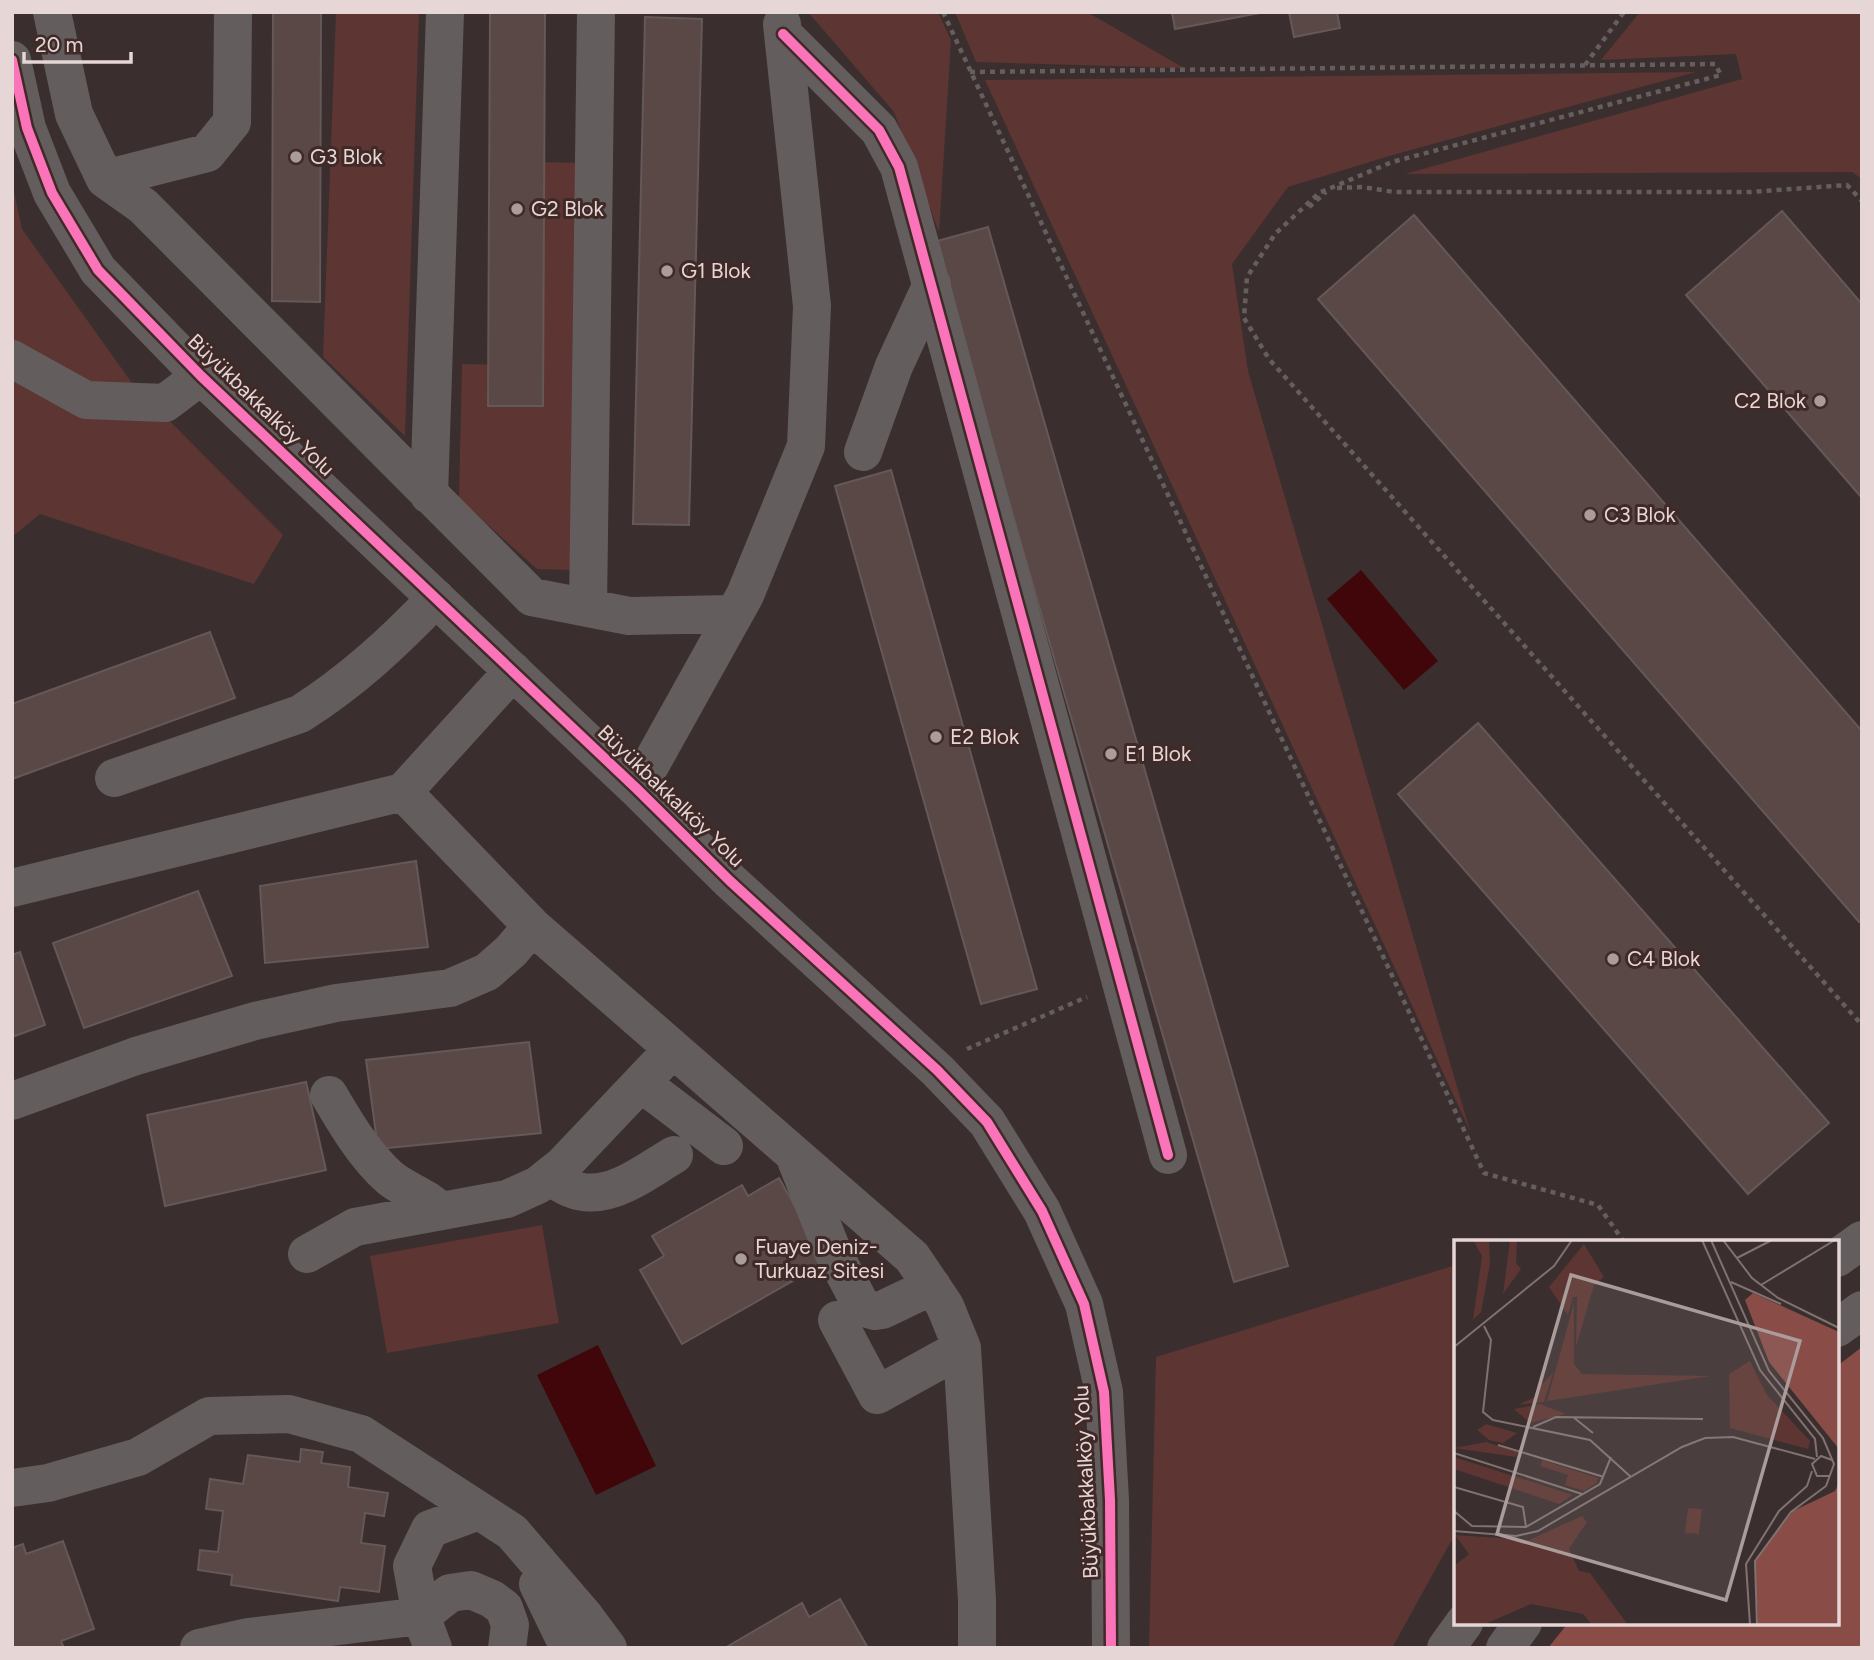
<svg xmlns="http://www.w3.org/2000/svg" width="1874" height="1660" font-family="Figtree,sans-serif">
<rect width="100%" height="100%" fill="#3a2f2e"/>
<path fill="#5d3532" d="M 336,12 L 419,12 L 405,436 L 323,357 Z
M 808,12 L 938,12 L 951,40 L 939,232 L 894,112 Z
M 955,12 L 1087,12 L 1184,68 L 976,62 Z
M 1640,12 L 1862,12 L 1862,179 L 1852,172 L 1405,174 L 1742,79 L 1736,54 L 1601,60 Z
M 1696,72 L 1396,154 L 1288,187 L 1232,264 L 1248,371 L 1470,1131 L 985,80 Z
M 537,162 L 582,163 L 572,570 L 537,569 L 459,499 L 462,364 L 532,365 Z
M 12,182 L 22,229 L 132,383 L 283,535 L 254,584 L 40,514 L 12,537 Z
M 542,1225 L 559,1323 L 387,1353 L 370,1256 Z
M 1456,1265 L 1456,1537 L 1450,1543 L 1392,1648 L 1149,1648 L 1156,1357 Z"/>
<path fill="#894c47" d="M 1862,1347 L 1862,1648 L 1548,1648 L 1568,1623 L 1837,1623 L 1837,1366 Z"/>
<path fill="#41060a" d="M 1361,570 L 1438,661 L 1404,690 L 1327,599 Z
M 598,1345 L 656,1466 L 596,1495 L 537,1375 Z"/>
<path fill="#5a4847" stroke="#645858" stroke-width="2" d="M 273,12 L 321,12 L 320,302 L 272,301 Z
M 490,12 L 545,12 L 543,406 L 488,406 Z
M 1172,12 L 1265,12 L 1175,29 Z
M 1289,12 L 1337,12 L 1340,28 L 1294,37 Z
M 645,17 L 702,19 L 689,525 L 633,524 Z
M 1782,211 L 1862,304 L 1862,498 L 1686,295 Z
M 1414,215 L 1862,731 L 1862,920 L 1859,922 L 1318,299 Z
M 988,227 L 1288,1266 L 1234,1282 L 934,242 Z
M 891,470 L 1037,989 L 981,1004 L 835,486 Z
M 210,632 L 235,698 L 12,779 L 12,704 Z
M 1478,723 L 1829,1123 L 1748,1194 L 1398,794 Z
M 416,861 L 428,947 L 265,963 L 260,886 Z
M 198,891 L 232,976 L 84,1028 L 53,943 Z
M 20,952 L 45,1025 L 12,1037 L 12,955 Z
M 529,1042 L 541,1133 L 378,1149 L 366,1060 Z
M 306,1082 L 326,1170 L 165,1206 L 147,1115 Z
M 779,1178 L 826,1262 L 682,1344 L 640,1270 L 664,1256 L 652,1236 L 742,1185 L 748,1196 Z
M 301,1449 L 323,1452 L 321,1463 L 350,1467 L 348,1487 L 388,1493 L 384,1516 L 365,1513 L 361,1543 L 385,1546 L 379,1592 L 340,1587 L 338,1601 L 231,1585 L 232,1575 L 198,1570 L 200,1550 L 218,1552 L 223,1511 L 206,1509 L 210,1479 L 243,1484 L 248,1455 L 300,1462 Z
M 63,1541 L 94,1629 L 61,1641 L 64,1648 L 12,1648 L 12,1548 L 23,1544 L 26,1554 Z
M 840,1599 L 868,1648 L 725,1648 L 802,1603 L 809,1617 Z"/>
<g fill="none" stroke-linecap="round" stroke-linejoin="round">
<path stroke="#645f5e" stroke-width="4.5" stroke-dasharray="5 5" stroke-linecap="butt" d="M 943,12 L 1484,1173 L 1598,1205 L 1624,1242
M 1585,65 L 1624,12
M 970,72 L 1715,64 L 1721,75 L 1392,162 L 1319,193 L 1275,234 L 1247,277 L 1244,318 L 1269,359 L 1862,1025
M 1337,188 L 1362,187 L 1394,192 L 1750,192 L 1847,185 L 1862,201
M 1309,207 L 1326,192
M 967,1049 L 1087,997"/>
<path stroke="#635e5d" stroke-width="38" d="M 52,12 L 74,114 L 105,179 L 143,206 L 532,597 L 629,616 L 733,614
M 783,34 L 879,130 L 899,167 L 1168,1155
M 12,60 L 27,128 L 52,193 L 98,270 L 201,376 L 637,789 L 730,881 L 937,1070 L 987,1122 L 1042,1211 L 1084,1304 L 1104,1392 L 1110,1500 L 1111,1648
M 105,179 L 207,153 L 232,122 L 233,12
M 12,359 L 86,400 L 165,403 L 201,376
M 863,452 L 894,366 L 932,284
M 429,495 L 445,12
M 588,608 L 596,12
M 114,778 L 300,714 C 352,681 394,642 436,598
M 637,789 L 745,595 L 806,446 L 812,306 L 782,24
M 403,792 L 532,926 L 912,1257 L 945,1306 L 962,1348 L 977,1600 L 977,1648
M 12,888 L 403,792 L 513,671
M 641,1083 L 724,1146
M 329,1095 C 346,1124 365,1156 390,1178 C 406,1191 426,1196 440,1211
M 12,1101 L 136,1056 L 255,1021 L 336,1003 L 450,988 L 487,972 L 511,951 L 532,926
M 796,1160 L 832,1250 L 862,1307 L 875,1311 L 882,1310 L 932,1286
M 551,1176 C 594,1214 635,1178 674,1155
M 307,1254 L 355,1227 L 507,1199 L 538,1185 L 563,1165 L 673,1049
M 1837,1258 L 1862,1240
M 837,1320 L 877,1395 L 962,1348
M 1837,1328 L 1862,1310
M 12,1488 L 48,1483 L 138,1457 L 209,1416 L 289,1414 L 361,1434 L 512,1532 L 585,1617 L 608,1648
M 538,1584 L 569,1648
M 199,1648 L 248,1637 L 421,1616 L 450,1593 L 471,1590 L 492,1599 L 504,1608 L 510,1625 L 507,1648
M 433,1648 L 421,1616 L 412,1566 L 430,1529 L 479,1511
M 1446,1648 L 1464,1623
M 1505,1648 L 1523,1623"/>
<g stroke="#402a28" stroke-width="15">
<path id="cycleway" d="M 783,34 L 879,130 L 899,167 L 1168,1155
M 12,60 L 27,128 L 52,193 L 98,270 L 201,376 L 637,789 L 730,881 L 937,1070 L 987,1122 L 1042,1211 L 1084,1304 L 1104,1392 L 1110,1500 L 1111,1648"/>
</g>
<use href="#cycleway" stroke="#fb73b8" stroke-width="10"/>
</g>
<g fill="#aa9c9b" stroke="#402a28" stroke-width="2.5">
<circle cx="296" cy="157" r="7"/>
<circle cx="517" cy="209" r="7"/>
<circle cx="667" cy="271" r="7"/>
<circle cx="1820" cy="401" r="7"/>
<circle cx="1590" cy="515" r="7"/>
<circle cx="936" cy="737" r="7"/>
<circle cx="1111" cy="754" r="7"/>
<circle cx="1613" cy="959" r="7"/>
<circle cx="741" cy="1259" r="7"/>
</g>
<g text-anchor="middle" stroke-width="6" stroke-linejoin="round" paint-order="stroke">
<g font-size="21" fill="#e6d6d5" stroke="#402a28" text-anchor="start">
<text x="310" y="164">G3 Blok</text>
<text x="531" y="216">G2 Blok</text>
<text x="681" y="278">G1 Blok</text>
<text x="1806" y="408" text-anchor="end">C2 Blok</text>
<text x="1604" y="522">C3 Blok</text>
<text x="950" y="744">E2 Blok</text>
<text x="1125" y="761">E1 Blok</text>
<text x="1627" y="966">C4 Blok</text>
<text x="755" y="1254">Fuaye Deniz-<tspan x="755" dy="24">Turkuaz Sitesi</tspan></text>
</g>
<g font-size="21" fill="#e6d6d5" stroke="#402a28">
<text transform="translate(261 405) rotate(44)" y="7">Büyükbakkalköy Yolu</text>
<text transform="translate(671 796) rotate(44)" y="7">Büyükbakkalköy Yolu</text>
<text transform="translate(1086 1482) rotate(-93)" y="7">Büyükbakkalköy Yolu</text>
</g>
</g>
<g transform="translate(1454 1240)">
<rect width="385" height="385" fill="#3a2f2e"/>
<path d="M 19,0 L 35,0 L 36,24 L 27,72 L 19,80 L 28,16 ZM 56,0 L 63,0 L 62,23 L 67,29 L 49,54 ZM 130,4 L 150,37 L 140,45 L 122,107 L 123,57 L 119,57 L 114,75 L 95,47 ZM 120,63 L 120,124 L 128,134 L 257,136 L 93,161 ZM 296,121 L 313,155 L 356,201 L 354,209 L 276,188 L 275,134 ZM 99,133 L 90,162 L 64,165 L 83,156 L 84,148 ZM 86,164 L 112,174 L 76,183 L 60,169 ZM 32,184 L 63,193 L 49,203 L 35,200 L 23,190 ZM 32,202 L 64,212 L 62,217 L 0,208 ZM 0,217 L 119,255 L 105,264 L 0,229 ZM 88,220 L 144,238 L 143,243 L 130,251 L 111,245 L 114,235 L 86,226 ZM 234,268 L 248,269 L 245,294 L 231,293 ZM 128,276 L 133,282 L 115,309 L 125,331 L 136,333 L 174,385 L 138,385 L 129,374 L 77,364 L 29,385 L 0,385 L 0,326 L 15,314 L 1,295 L 75,300 Z" fill="#5d3532"/>
<path d="M 299,53 L 385,92 L 385,209 L 315,122 L 291,60 ZM 385,243 L 385,385 L 304,385 L 301,321 L 339,271 L 381,251 Z" fill="#894c47"/>
<path fill="none" stroke="#7f7271" stroke-width="2" d="M 248,0 L 306,130 L 361,199 L 363,217M 257,0 L 315,131 L 369,198 L 380,224 L 372,246 L 337,272 L 301,321 L 303,385M 269,0 L 298,38 L 324,58 L 385,88M 283,18 L 318,0M 277,42 L 327,64M 307,45 L 381,0M 30,86 L 37,100 L 29,172 L 39,180 L 136,200 L 177,237M 0,107 L 100,26 L 118,0M 119,177 L 139,193M 79,187 L 102,177 L 249,179M 44,205 L 150,237M 0,213 L 128,254M 375,236 L 363,236 L 358,224 L 367,216 L 378,220M 0,247 L 69,267 L 72,287M 0,271 L 18,286 L 72,287 L 146,244 L 157,217M 0,291 L 62,296 L 84,291 L 228,207 L 251,198 L 279,197 L 361,219M 296,385 L 292,324 L 325,271 L 353,246 L 358,231"/>
<path fill="#aa9c9b" fill-opacity="0.15" stroke="#aa9c9b" stroke-width="3.5" d="M 117,35 L 346,101 L 272,360 L 43,294 Z"/>
<rect width="385" height="385" fill="none" stroke="#e6d6d5" stroke-width="3.5"/>
</g>
<rect width="1874" height="1660" fill="none" stroke="#e6d6d5" stroke-width="28"/>
<path d="M24 52v10h107v-10" fill="none" stroke="#e6d6d5" stroke-width="3.5"/>
<text x="35" y="52" font-size="21" fill="#e6d6d5" stroke="#402a28" stroke-width="5" paint-order="stroke">20 m</text>
</svg>
